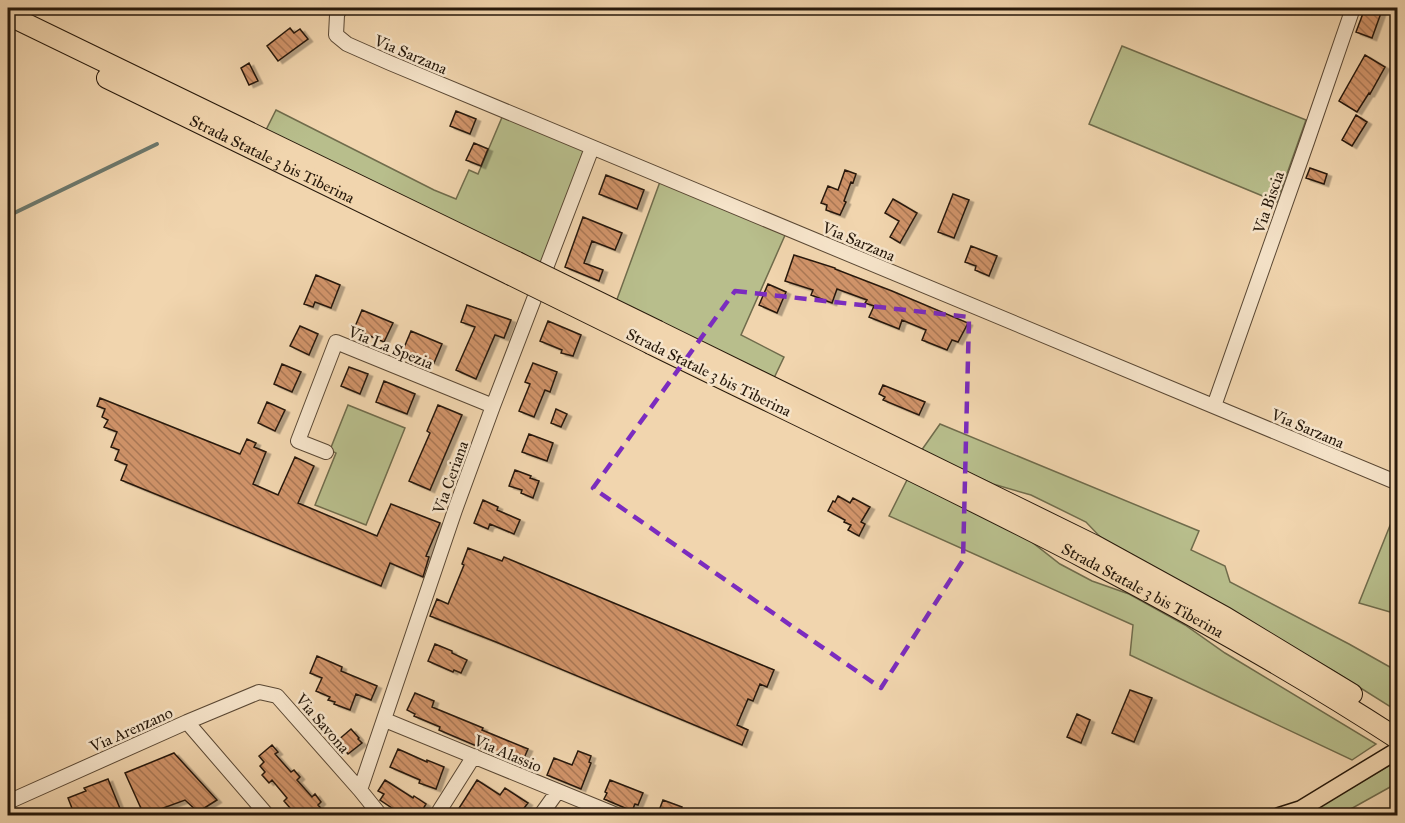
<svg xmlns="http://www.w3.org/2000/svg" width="1405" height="823" font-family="'IM FELL Great Primer',serif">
<defs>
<pattern id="building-back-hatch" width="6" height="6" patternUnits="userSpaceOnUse" patternTransform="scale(1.5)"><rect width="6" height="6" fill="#d1946a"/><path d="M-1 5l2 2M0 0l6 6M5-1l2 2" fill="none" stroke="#aa7855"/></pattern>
<filter id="shadow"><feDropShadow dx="4.5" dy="2.5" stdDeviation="0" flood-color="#0004"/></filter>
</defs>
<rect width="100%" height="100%" fill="#f1d5ae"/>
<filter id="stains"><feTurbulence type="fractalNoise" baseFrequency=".00333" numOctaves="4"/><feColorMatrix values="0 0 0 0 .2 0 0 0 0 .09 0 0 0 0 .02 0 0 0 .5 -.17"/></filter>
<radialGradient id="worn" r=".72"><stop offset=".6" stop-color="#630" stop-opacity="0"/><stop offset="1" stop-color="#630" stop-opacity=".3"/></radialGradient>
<path fill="#b8be8c" stroke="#706c4c" stroke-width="1.5" d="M 1122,46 L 1306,120 L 1277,202 L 1089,124 Z
M 276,110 L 434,190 L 456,199 L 469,170 L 478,174 L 503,115 L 584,149 L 551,244 L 542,265 L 266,130 Z
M 661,179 L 786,233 L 741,335 L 784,357 L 774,378 L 616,302 Z
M 348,405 L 405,428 L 366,525 L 315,505 L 336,453 L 330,450 Z
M 940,424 L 1199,531 L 1191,550 L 1225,566 L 1230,582 L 1349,644 L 1397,671 L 1397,711 L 1332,670 L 1106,543 L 1086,522 L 1031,495 L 993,484 L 921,451 Z
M 908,478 L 1024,536 L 1060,564 L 1092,581 L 1129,594 L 1185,625 L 1225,653 L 1376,744 L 1352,760 L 1130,655 L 1133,625 L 889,516 Z
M 1397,508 L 1398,614 L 1397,614 L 1359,603 Z
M 1397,761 L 1397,790 L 1392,786 L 1340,815 L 1304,816 Z"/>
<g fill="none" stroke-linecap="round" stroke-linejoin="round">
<path stroke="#6d786c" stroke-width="4" d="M 8,216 L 157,144"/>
</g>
<path fill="url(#building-back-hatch)" stroke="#27190b" stroke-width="1.5" filter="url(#shadow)" d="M 1365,8 L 1381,13 L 1372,38 L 1356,32 Z
M 290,28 L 294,33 L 300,29 L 308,39 L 278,61 L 267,46 Z
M 1365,55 L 1385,67 L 1370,94 L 1369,93 L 1357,112 L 1339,101 Z
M 249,63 L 258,81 L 249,85 L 241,68 Z
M 456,111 L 476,119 L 470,134 L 450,126 Z
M 1356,115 L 1367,122 L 1352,146 L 1342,140 Z
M 474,143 L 488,149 L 481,166 L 466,160 Z
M 1310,168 L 1327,174 L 1324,184 L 1306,178 Z
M 845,170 L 856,174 L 853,183 L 851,182 L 844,201 L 846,202 L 840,215 L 826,210 L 827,205 L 821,203 L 828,186 L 838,190 Z
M 606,175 L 644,190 L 637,209 L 599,194 Z
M 953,194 L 969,200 L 954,238 L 938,232 Z
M 893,199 L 917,213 L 900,243 L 890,237 L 899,221 L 885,213 Z
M 583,217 L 622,233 L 615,250 L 592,241 L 584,263 L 603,270 L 599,281 L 565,267 Z
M 971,246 L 997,256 L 989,276 L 975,270 L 976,266 L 965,262 Z
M 794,255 L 835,268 L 835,269 L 892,291 L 968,323 L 958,342 L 952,340 L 947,350 L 922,340 L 926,330 L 902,320 L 899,329 L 869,317 L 874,306 L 865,303 L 867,300 L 837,289 L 832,303 L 811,295 L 813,290 L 785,281 Z
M 316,275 L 340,285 L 331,308 L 315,302 L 313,307 L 304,304 Z
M 768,284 L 786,292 L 777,313 L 759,305 Z
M 467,305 L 511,320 L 504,338 L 495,335 L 476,379 L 456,370 L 475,327 L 461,322 Z
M 362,310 L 393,323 L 384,342 L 354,329 Z
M 548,321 L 581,335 L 573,356 L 561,353 L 562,350 L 540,341 Z
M 300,326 L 318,334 L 309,355 L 290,346 Z
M 411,331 L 442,344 L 434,363 L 403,350 Z
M 533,363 L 557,372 L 550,392 L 545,390 L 534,417 L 519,411 L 530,384 L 525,382 Z
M 282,364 L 301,372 L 292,392 L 274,384 Z
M 349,367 L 368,374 L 360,394 L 341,386 Z
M 384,381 L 415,394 L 407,414 L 376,402 Z
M 883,385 L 925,402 L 919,415 L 883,400 L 885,397 L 879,394 Z
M 100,398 L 240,454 L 247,439 L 256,443 L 254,447 L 266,452 L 253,484 L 278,495 L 295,457 L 314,466 L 298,503 L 377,536 L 391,504 L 440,523 L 426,556 L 429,557 L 423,577 L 390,563 L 381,586 L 121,480 L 127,465 L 115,460 L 119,450 L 111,447 L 117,432 L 104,427 L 108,420 L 102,417 L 105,409 L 97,406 Z
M 267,402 L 285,410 L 275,431 L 258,423 Z
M 438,405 L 462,415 L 430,490 L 409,481 L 430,433 L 427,431 Z
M 556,409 L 567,414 L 561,427 L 551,423 Z
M 529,434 L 553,443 L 547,461 L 522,452 Z
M 515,470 L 531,476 L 530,478 L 539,481 L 533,498 L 521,493 L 522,490 L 509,486 Z
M 838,496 L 850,503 L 853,498 L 870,507 L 861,522 L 865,524 L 859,536 L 848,530 L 851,525 L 844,522 L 845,520 L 828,511 L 833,501 L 835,502 Z
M 483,500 L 498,507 L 497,510 L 520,520 L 514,534 L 490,524 L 488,529 L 474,523 Z
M 468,548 L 502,561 L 504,557 L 774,670 L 767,687 L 760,684 L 753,701 L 748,699 L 737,725 L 748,730 L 742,745 L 496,642 L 430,616 L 437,599 L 448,604 L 464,565 L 462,564 Z
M 435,644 L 452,651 L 452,653 L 467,660 L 461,673 L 454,670 L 453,672 L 428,661 Z
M 317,656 L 342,667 L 341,671 L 377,686 L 371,700 L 356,694 L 350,710 L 334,704 L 335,702 L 328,700 L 330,697 L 316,691 L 322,678 L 310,673 Z
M 1130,690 L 1152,698 L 1134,742 L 1112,733 Z
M 415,693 L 434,701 L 432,707 L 483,728 L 482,730 L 528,749 L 521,765 L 439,730 L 440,727 L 414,716 L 415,714 L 407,710 Z
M 1077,714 L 1090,720 L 1081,743 L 1067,737 Z
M 351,729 L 359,738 L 358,739 L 362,743 L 348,754 L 337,741 Z
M 272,745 L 278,752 L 275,754 L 291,772 L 294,770 L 300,777 L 297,780 L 312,797 L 315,794 L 321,802 L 318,805 L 328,816 L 297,816 L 284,801 L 287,798 L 272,780 L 269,783 L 262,775 L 265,772 L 260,766 L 264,762 L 259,756 Z
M 398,749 L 427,762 L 427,760 L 444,767 L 436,789 L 419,783 L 420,780 L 390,767 Z
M 578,751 L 591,756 L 589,762 L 591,763 L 581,789 L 547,775 L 554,758 L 572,765 Z
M 174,753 L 217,800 L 198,812 L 185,800 L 144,815 L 125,773 Z
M 108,779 L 123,816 L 75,816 L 68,798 L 86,791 L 84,788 Z
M 385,780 L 413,798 L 414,796 L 426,804 L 419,816 L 404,816 L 380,800 L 384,794 L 378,791 Z
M 477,780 L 500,795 L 505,788 L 528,803 L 518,816 L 454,816 Z
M 610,780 L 643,793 L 638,805 L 635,804 L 632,811 L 604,799 L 607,793 L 605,792 Z
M 663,800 L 682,807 L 679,816 L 657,816 Z"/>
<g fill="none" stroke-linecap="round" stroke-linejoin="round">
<g stroke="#5a4834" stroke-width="16">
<path id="minor" d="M 340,8 L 337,15 L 336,35 L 347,44 L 390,63 L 1398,483
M 1214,406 L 1307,142 L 1353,8
M 326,452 L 298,441 L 336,342 L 493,406
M 385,720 L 619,816
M 187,722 L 259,692 L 277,696 L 360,790
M 8,802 L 187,722 L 268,816
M 381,816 L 360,790 L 455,510 L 493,406 L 592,148
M 436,816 L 474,756
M 540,816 L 558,791"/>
</g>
<g stroke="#27190b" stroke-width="19">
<path id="major" d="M 1279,816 L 1301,809 L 1398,750"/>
</g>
<g stroke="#27190b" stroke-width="22">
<g id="highway">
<path d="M 8,15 L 517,262"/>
<path id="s1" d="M 107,78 L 511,275"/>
<path d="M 658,331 L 1094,545 L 1225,617 L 1352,694"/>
<path id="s2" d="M 651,344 C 904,468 1161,585 1398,739"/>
</g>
</g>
<use href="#minor" stroke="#f6e4ca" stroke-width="14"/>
<use href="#major" stroke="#f1d5ae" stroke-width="16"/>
<use href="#highway" stroke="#f1d5ae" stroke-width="20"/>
<g stroke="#27190b" stroke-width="22" stroke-linecap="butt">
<path id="highway-bridge" d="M 517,262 L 658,331
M 511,275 L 651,344"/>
</g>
<use href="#highway-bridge" stroke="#f1d5ae" stroke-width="20"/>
</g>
<path fill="none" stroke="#7b2cbf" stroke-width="4.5" stroke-dasharray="12 8" stroke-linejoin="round" d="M 735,291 L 969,317 L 963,560 L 881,688 L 593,488 Z"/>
<g text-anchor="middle" stroke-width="5" stroke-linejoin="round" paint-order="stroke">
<g font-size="16" fill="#27190b" stroke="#f6e4ca">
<text transform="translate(411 54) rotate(23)" y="6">Via Sarzana</text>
<text dy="6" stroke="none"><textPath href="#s1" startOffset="184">Strada Statale 3 bis Tiberina</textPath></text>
<text transform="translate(1268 202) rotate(-71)" y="6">Via Biscia</text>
<text transform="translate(859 241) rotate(23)" y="6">Via Sarzana</text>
<text transform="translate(391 347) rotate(22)" y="6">Via La Spezia</text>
<text transform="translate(709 372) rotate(26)" y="6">Strada Statale 3 bis Tiberina</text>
<text transform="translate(1308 428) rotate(23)" y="6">Via Sarzana</text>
<text transform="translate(450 477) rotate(-70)" y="6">Via Ceriana</text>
<text dy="6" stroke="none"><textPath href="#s2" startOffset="550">Strada Statale 3 bis Tiberina</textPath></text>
<text transform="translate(323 723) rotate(49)" y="6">Via Savona</text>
<text transform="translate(131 729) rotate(-24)" y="6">Via Arenzano</text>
<text transform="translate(508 753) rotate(23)" y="6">Via Alassio</text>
</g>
</g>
<rect width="1405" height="823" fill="none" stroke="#f1d5ae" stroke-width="30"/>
<rect x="9" y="9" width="1387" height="805" fill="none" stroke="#27190b" stroke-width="3"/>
<rect x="15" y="15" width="1375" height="793" fill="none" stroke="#27190b" stroke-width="1.5"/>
<rect width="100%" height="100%" filter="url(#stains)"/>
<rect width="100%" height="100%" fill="url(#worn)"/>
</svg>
